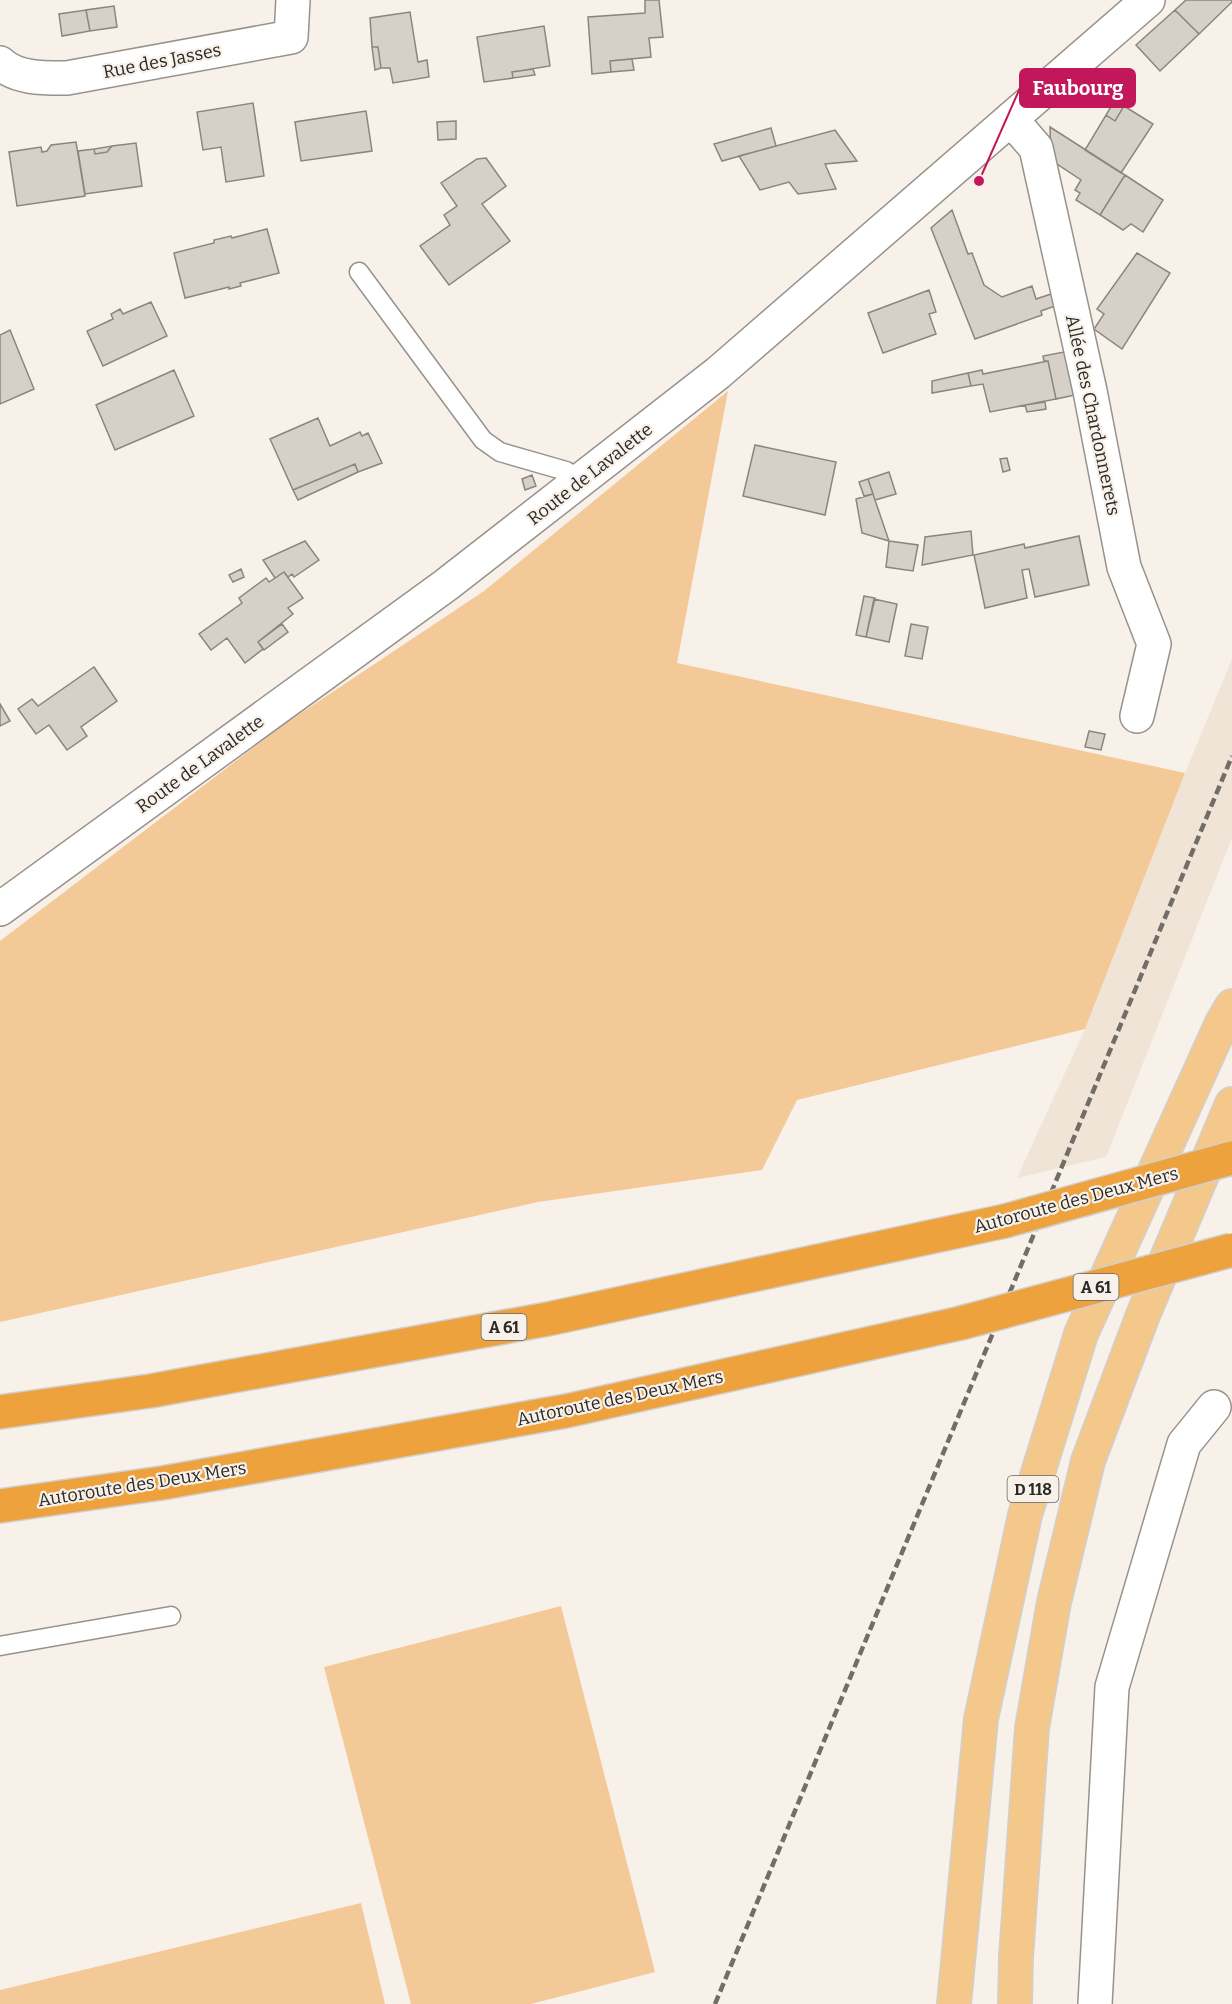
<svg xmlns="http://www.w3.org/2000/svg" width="1232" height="2004" font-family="Bitter,serif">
<rect width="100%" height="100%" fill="#f8f1ea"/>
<path fill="#f0e4d7" d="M 1232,659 L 1232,838 L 1106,1157 L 1017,1178 L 1085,1029 L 1185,773 Z"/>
<path fill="#f4c998" d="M 728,391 L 677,663 L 1185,773 L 1085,1029 L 797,1100 L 762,1170 L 538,1202 L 0,1322 L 0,941 L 283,725 L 484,591 Z
M 561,1606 L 655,1972 L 531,2004 L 411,2004 L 324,1667 Z
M 361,1903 L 385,2004 L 0,2004 L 0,1990 Z"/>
<path fill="#d7d0c9" stroke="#8b857f" stroke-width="1.5" d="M 645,0 L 659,0 L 663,37 L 649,38 L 651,57 L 610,61 L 611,72 L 592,74 L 588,17 L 645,13 Z
M 1186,0 L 1232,0 L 1232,2 L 1199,34 L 1175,10 Z
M 114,6 L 117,27 L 90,31 L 86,10 Z
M 86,10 L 90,31 L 62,36 L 59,14 Z
M 1175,10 L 1199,34 L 1160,71 L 1136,45 Z
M 410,12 L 418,62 L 427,60 L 429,77 L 393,83 L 390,68 L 381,68 L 378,47 L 372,47 L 370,18 Z
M 544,26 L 550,66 L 512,72 L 513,78 L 484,82 L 477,37 Z
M 372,47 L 378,47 L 381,68 L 375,70 Z
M 632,59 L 634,70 L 611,72 L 610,61 Z
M 533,69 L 535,75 L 513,78 L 512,72 Z
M 1115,100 L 1124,106 L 1115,121 L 1106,115 Z
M 253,103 L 264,176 L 226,182 L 221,147 L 203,150 L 197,112 Z
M 1124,106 L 1153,124 L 1121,173 L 1085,150 L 1106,115 L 1115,121 Z
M 366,111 L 372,151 L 301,161 L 295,122 Z
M 456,121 L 456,139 L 438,140 L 437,122 Z
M 1050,127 L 1125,175 L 1100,215 L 1076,200 L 1080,193 L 1075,190 L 1081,180 L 1051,160 Z
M 771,128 L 776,146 L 722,161 L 714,144 Z
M 835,130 L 857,161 L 825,164 L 836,189 L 798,194 L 789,182 L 760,190 L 739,156 Z
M 76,142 L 85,196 L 17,206 L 9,152 L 41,147 L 42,152 L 47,151 L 51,145 Z
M 136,143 L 142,186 L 85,194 L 78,151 L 94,149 L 95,154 L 107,152 L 112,146 Z
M 112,146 L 107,152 L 95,154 L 94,149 Z
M 486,158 L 506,186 L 482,204 L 510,241 L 449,285 L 420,246 L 450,225 L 444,215 L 457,206 L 441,183 L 477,159 Z
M 1125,175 L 1163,200 L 1143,232 L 1131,224 L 1123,230 L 1100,215 Z
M 952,210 L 968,254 L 972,253 L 984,285 L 1002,297 L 1032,286 L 1036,299 L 1051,294 L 1055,306 L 1041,311 L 1042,315 L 975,339 L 931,228 Z
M 267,229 L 279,273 L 240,283 L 241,286 L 229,289 L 229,287 L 185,298 L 174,253 L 214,243 L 214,240 L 231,236 L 232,238 Z
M 1137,253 L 1170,273 L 1122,349 L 1094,329 L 1104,314 L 1097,309 Z
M 929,290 L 936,312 L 929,314 L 936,334 L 883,353 L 868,313 Z
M 151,302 L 167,336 L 103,366 L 87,331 L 113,319 L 111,314 L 120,309 L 123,314 Z
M 10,330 L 34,389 L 0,404 L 0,335 Z
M 1074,350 L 1084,393 L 1056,399 L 1048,361 L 1044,361 L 1043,356 Z
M 1048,361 L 1056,399 L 990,412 L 983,384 L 971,386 L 968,373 L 982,370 L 983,374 Z
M 174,370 L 194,416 L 115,450 L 96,405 Z
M 968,373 L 971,386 L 932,393 L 932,381 Z
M 1045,402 L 1046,409 L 1027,412 L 1025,405 Z
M 318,418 L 330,446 L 360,432 L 362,436 L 368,433 L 382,463 L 358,472 L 355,464 L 293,490 L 270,439 Z
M 755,445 L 836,462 L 825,515 L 743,496 Z
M 1007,458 L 1010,470 L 1003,472 L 1000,459 Z
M 355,464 L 358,472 L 298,500 L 293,490 Z
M 889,472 L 896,494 L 875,500 L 868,479 Z
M 532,475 L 536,486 L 525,490 L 522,479 Z
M 868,479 L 873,494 L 864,496 L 859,482 Z
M 873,494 L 875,500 L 889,541 L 862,533 L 856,499 Z
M 971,531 L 973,555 L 922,565 L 925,537 Z
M 1079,536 L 1089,585 L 1035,597 L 1029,569 L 1022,570 L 1027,598 L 985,608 L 974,555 L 1024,544 L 1025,548 Z
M 305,541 L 319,560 L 294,577 L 292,574 L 288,577 L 284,572 L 275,578 L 263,560 Z
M 889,541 L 918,545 L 913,571 L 886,567 Z
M 241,569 L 244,577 L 233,582 L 229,575 Z
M 284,572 L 303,598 L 288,608 L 293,614 L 258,642 L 263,649 L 245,663 L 227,638 L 211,650 L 199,634 L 242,603 L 239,598 L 266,578 L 269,582 Z
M 864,596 L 875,598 L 866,637 L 856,635 Z
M 874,599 L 897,604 L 889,642 L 866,637 Z
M 282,624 L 288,632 L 264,650 L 258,642 Z
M 911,624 L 928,627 L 922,659 L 905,656 Z
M 94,667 L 117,701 L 81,727 L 87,736 L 67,750 L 49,725 L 36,734 L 18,709 L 32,699 L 38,706 Z
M 0,704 L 10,721 L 0,726 Z
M 1089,731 L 1105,734 L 1101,750 L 1085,747 Z"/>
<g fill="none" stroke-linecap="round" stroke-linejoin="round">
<g stroke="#98928c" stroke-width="21">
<path id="lane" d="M 359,272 L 483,440 L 500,452 L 566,471 L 582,480
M 0,1646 L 171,1616"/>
</g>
<g stroke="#98928c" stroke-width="36">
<path id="street" d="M 0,63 C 17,79 45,78 67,78 L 291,37 L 293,0
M 1011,119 L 1036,148 L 1090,391 L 1124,567 L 1154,644 L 1137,716
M 1095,2004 L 1112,1687 L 1184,1444 L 1214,1407"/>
</g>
<g stroke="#98928c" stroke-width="36">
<path id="secondary" d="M 0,909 L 446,585 L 718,373 L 1148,0"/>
</g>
<g stroke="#d0d0cf" stroke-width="36">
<path id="primary" d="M 954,2004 L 981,1719 L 1025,1515 L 1081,1334 L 1222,1023 L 1232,1006
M 1015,2004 L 1016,1957 L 1032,1728 L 1054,1602 L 1088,1461 L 1143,1315 L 1232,1104"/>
</g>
<g stroke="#d0d0cf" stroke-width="36">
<path id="highway" d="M 0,1412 L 150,1391 L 548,1319 L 1005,1221
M 0,1506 L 162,1483 L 566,1411 L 961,1323"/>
</g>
<use href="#lane" stroke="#fff" stroke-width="18"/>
<use href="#street" stroke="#fff" stroke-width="33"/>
<use href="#secondary" stroke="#fff" stroke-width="33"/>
<use href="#primary" stroke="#f4c78b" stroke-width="33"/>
<use href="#highway" stroke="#eda23e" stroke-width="33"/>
<path stroke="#716d69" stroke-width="4.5" stroke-dasharray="9 4.5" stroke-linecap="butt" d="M 715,2004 L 1232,756"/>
<g stroke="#d0d0cf" stroke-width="36" stroke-linecap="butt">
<path id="highway-bridge" d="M 1005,1221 L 1232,1158
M 961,1323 L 1232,1250"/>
</g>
<use href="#highway-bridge" stroke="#eda23e" stroke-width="33"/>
</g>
<g text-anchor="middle" stroke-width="4.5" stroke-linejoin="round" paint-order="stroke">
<g fill="#f8f1ea" stroke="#686561" stroke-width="1.5">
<rect x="1073.5" y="1274" width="45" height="26" rx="4.5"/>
<rect x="481.5" y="1314" width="45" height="26" rx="4.5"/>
<rect x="1007.5" y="1476" width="51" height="26" rx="4.5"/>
</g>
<g font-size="16" font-weight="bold" fill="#2b2926">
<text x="1096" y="1293">A 61</text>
<text x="504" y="1333">A 61</text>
<text x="1033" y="1495">D 118</text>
</g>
<g font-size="18" fill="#2b2926" stroke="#f8f1ea">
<text transform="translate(162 61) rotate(-11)" y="6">Rue des Jasses</text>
<text transform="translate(1093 415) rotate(78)" y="6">Allée des Chardonnerets</text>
<text transform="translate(590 474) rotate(-38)" y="6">Route de Lavalette</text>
<text transform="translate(200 764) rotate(-36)" y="6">Route de Lavalette</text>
<text transform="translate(1076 1200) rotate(-15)" y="6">Autoroute des Deux Mers</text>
<text transform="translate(620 1398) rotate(-12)" y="6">Autoroute des Deux Mers</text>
<text transform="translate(142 1484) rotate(-9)" y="6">Autoroute des Deux Mers</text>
</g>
</g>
<path fill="none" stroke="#c2185b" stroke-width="2" d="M979 181L1020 88"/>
<circle fill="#c2185b" stroke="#f8f1ea" stroke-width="2" cx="979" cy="181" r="6"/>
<rect fill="#c2185b" stroke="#c2185b" stroke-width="2" x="1020" y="69" width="115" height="38" rx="6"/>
<g font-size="20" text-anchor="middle" font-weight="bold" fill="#fff">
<text x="1078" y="95">Faubourg</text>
</g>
</svg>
